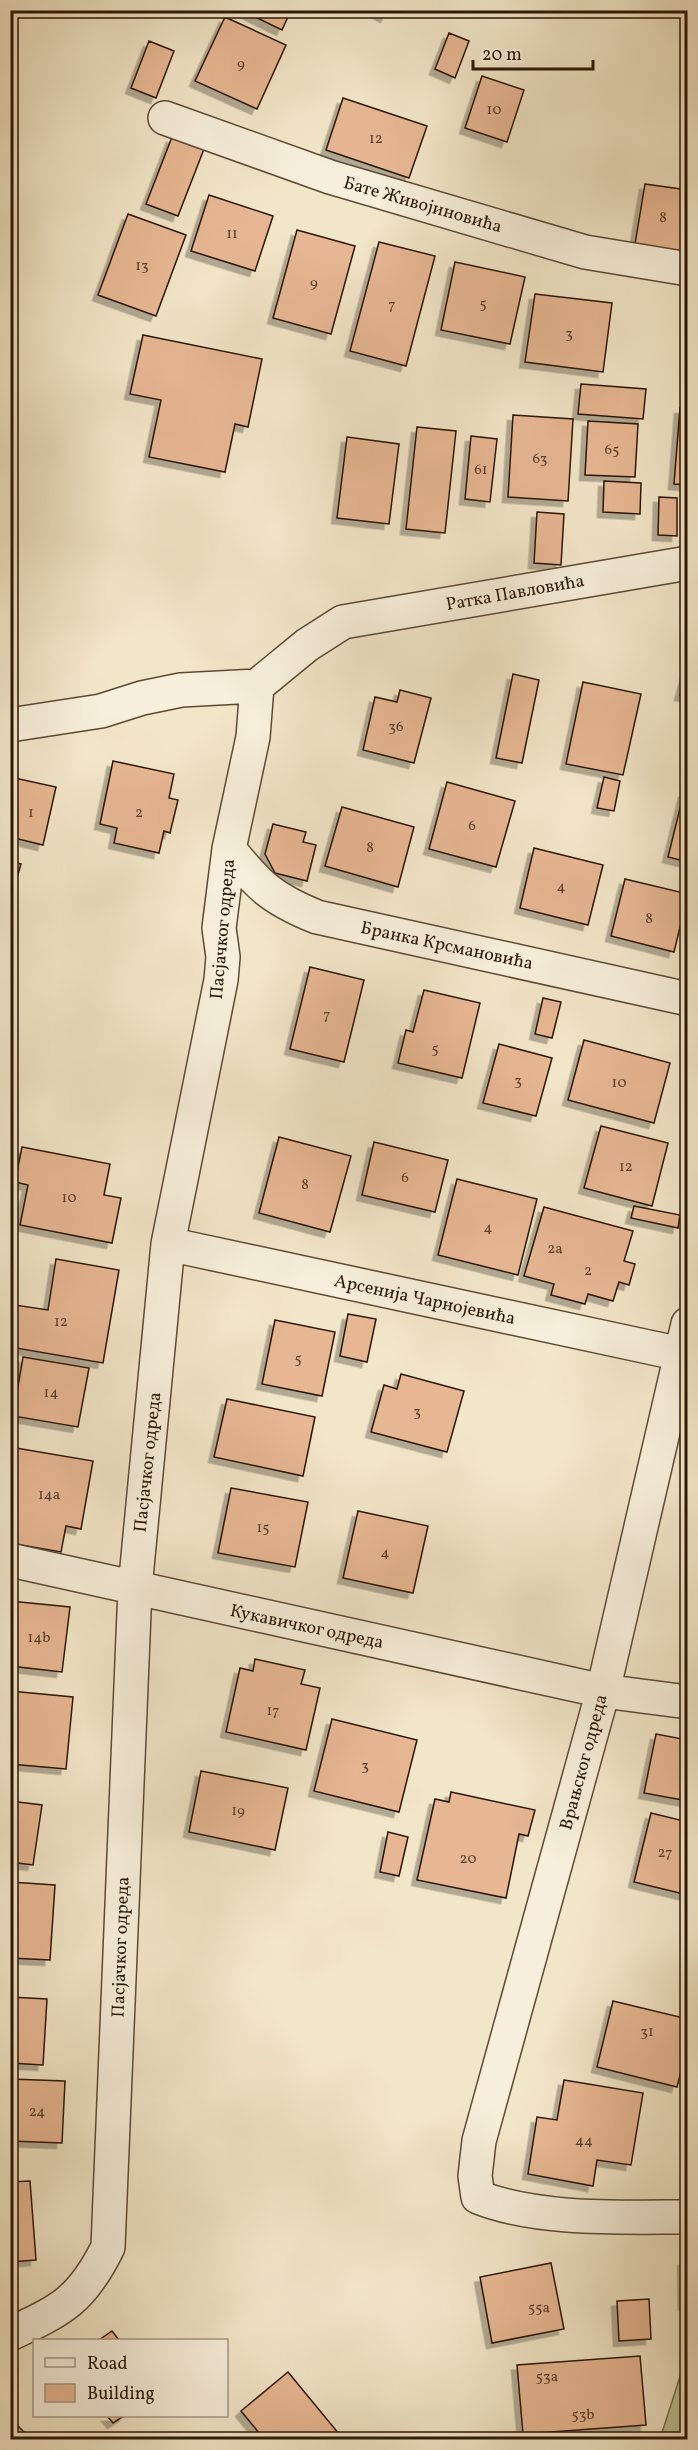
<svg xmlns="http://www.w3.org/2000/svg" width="698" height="2450" font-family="Vollkorn,serif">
<defs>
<filter id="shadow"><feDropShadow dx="-5.5" dy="5.5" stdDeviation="0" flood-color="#0004"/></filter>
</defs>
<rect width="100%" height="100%" fill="#f2e6c8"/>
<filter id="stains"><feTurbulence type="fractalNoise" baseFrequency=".00333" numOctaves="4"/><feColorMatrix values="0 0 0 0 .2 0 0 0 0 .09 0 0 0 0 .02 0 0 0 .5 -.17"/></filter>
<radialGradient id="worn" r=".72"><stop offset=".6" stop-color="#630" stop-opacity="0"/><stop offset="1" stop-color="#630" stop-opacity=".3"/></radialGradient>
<path fill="#bcc495" stroke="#746d4c" stroke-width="1.5" d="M 685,2361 L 688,2361 L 687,2439 L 660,2439 Z"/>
<path fill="#e7b793" stroke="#2b1602" stroke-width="1.5" filter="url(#shadow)" d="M 241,10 L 291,10 L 282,30 Z
M 373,10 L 389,10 L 386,17 Z
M 225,17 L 286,45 L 257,109 L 195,81 Z
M 449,33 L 469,41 L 455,78 L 435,69 Z
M 149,41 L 174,51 L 156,98 L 131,88 Z
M 482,76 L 524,90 L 507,142 L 465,128 Z
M 343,98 L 427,126 L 409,178 L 326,150 Z
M 172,137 L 204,149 L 178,216 L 146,204 Z
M 645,184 L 688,190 L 688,252 L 635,244 Z
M 209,195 L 273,216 L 255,271 L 191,251 Z
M 128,214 L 186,235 L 156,316 L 98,295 Z
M 297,230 L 355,246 L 331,334 L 273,318 Z
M 379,242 L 435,256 L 406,366 L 350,351 Z
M 455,262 L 525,277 L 510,344 L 441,330 Z
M 535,294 L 612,303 L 603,372 L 525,362 Z
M 143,335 L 262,359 L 248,427 L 235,424 L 225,472 L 149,457 L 161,400 L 130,394 Z
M 581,384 L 646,389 L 643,419 L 578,414 Z
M 680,408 L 688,408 L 688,485 L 674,484 Z
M 513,415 L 573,419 L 568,501 L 508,497 Z
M 588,421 L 638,424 L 635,477 L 585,475 Z
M 417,427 L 456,431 L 445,533 L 406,529 Z
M 471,436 L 497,439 L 490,502 L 465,499 Z
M 347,437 L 399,444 L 389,524 L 337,518 Z
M 604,481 L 641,483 L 640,514 L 603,512 Z
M 659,497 L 677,498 L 677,536 L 658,535 Z
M 537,512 L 564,514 L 561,565 L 534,563 Z
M 688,666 L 688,696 L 680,695 Z
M 513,674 L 539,680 L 522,763 L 496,758 Z
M 583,682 L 641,694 L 623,775 L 566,764 Z
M 400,690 L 431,698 L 414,763 L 363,750 L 375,697 L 397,702 Z
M 113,761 L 174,774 L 169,798 L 178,800 L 170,833 L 164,831 L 159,853 L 114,843 L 117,828 L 100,824 Z
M 10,777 L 56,787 L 43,845 L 10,837 Z
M 604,777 L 620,781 L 614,811 L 597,808 Z
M 447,782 L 515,801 L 496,867 L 429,849 Z
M 684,792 L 688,792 L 688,862 L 668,857 Z
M 342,807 L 414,827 L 398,887 L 325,866 Z
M 273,824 L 306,832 L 303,842 L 316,845 L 307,881 L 275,873 L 265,854 Z
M 534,848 L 603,865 L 588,925 L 520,908 Z
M 10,861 L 21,864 L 10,902 Z
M 625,879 L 688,894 L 674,952 L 611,936 Z
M 310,967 L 364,980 L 344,1062 L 290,1049 Z
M 424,990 L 480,1003 L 462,1078 L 398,1063 L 406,1030 L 413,1032 Z
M 543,998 L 561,1002 L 552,1038 L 535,1034 Z
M 584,1040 L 670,1063 L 654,1123 L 568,1100 Z
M 499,1044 L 552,1058 L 536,1116 L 483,1103 Z
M 601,1126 L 668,1143 L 652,1206 L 584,1188 Z
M 279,1137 L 351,1156 L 330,1232 L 259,1213 Z
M 374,1142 L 448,1160 L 435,1212 L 362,1195 Z
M 22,1147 L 110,1164 L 104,1195 L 121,1198 L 112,1243 L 20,1225 L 28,1185 L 15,1182 Z
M 457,1179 L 537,1199 L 518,1275 L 438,1255 Z
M 634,1206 L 680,1215 L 678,1228 L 631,1218 Z
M 544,1207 L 633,1231 L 624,1261 L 635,1264 L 629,1285 L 619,1282 L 613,1301 L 588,1294 L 585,1304 L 551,1295 L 554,1284 L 524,1276 Z
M 56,1259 L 119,1270 L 103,1363 L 10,1347 L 15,1305 L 48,1310 Z
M 348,1314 L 376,1319 L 367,1362 L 340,1356 Z
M 275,1320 L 335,1332 L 322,1396 L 262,1384 Z
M 23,1357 L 89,1368 L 78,1427 L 13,1416 Z
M 401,1374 L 464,1391 L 447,1452 L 371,1432 L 384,1385 L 397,1389 Z
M 227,1399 L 315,1417 L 303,1476 L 214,1457 Z
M 10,1447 L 93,1461 L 81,1529 L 66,1526 L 61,1552 L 10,1543 Z
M 231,1488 L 308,1502 L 295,1567 L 218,1553 Z
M 358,1511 L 428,1526 L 413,1593 L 343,1578 Z
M 10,1601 L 70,1607 L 62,1672 L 10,1666 Z
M 255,1659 L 305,1670 L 301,1684 L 320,1688 L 306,1750 L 226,1732 L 240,1668 L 253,1671 Z
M 10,1691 L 73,1697 L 66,1769 L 10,1764 Z
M 332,1719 L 417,1740 L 399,1812 L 314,1791 Z
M 656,1734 L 688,1740 L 688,1801 L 644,1793 Z
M 201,1771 L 288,1788 L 275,1850 L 189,1832 Z
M 451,1792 L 535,1810 L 528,1836 L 519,1834 L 506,1898 L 417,1880 L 435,1799 L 449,1802 Z
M 10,1801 L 42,1805 L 33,1865 L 10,1862 Z
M 651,1813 L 688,1822 L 688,1895 L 634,1882 Z
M 388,1832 L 408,1837 L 399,1876 L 380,1872 Z
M 10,1882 L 55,1885 L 50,1960 L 10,1958 Z
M 10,1997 L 47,1999 L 43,2065 L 10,2063 Z
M 613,2001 L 688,2019 L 688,2044 L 677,2087 L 597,2067 Z
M 10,2079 L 65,2081 L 62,2143 L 10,2141 Z
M 564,2080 L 643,2093 L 631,2165 L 597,2160 L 593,2186 L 528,2174 L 537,2117 L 557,2120 Z
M 30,2181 L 36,2260 L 10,2262 L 10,2182 Z
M 683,2260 L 688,2260 L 688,2305 L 684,2305 Z
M 551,2263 L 564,2329 L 492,2343 L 480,2277 Z
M 649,2299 L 651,2339 L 619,2341 L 617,2301 Z
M 112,2331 L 119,2340 L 99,2340 Z
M 640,2356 L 646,2425 L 523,2434 L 517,2365 Z
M 288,2372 L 344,2440 L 265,2440 L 241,2411 Z
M 107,2416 L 124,2416 L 113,2423 Z
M 17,2425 L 32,2440 L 10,2440 L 10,2431 Z"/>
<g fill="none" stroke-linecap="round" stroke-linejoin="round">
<g stroke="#5d4a34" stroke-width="36">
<path id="minor" d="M 165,118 L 330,177 L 585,252 L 688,269
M 10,725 L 101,711 L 142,698 L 181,690 L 257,686 L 307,645 L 343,622 L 688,563
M 229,849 C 259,886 272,899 317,917 L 688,999
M 168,1244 L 681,1354
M 688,1324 L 603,1691 L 479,2141 L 475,2176 L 478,2197 C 538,2221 623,2217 688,2217
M 10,1560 L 603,1691 L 688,1702
M 10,2334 C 62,2310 82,2300 108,2247 L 135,1588 L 168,1244 L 221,980 L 223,957 L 219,928 L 229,849 L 253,737 L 257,686"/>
</g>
<use href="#minor" stroke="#f7efdb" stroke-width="33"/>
</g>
<g text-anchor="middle" stroke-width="4.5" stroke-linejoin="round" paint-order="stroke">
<g font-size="15" fill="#5a3e26">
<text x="241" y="68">9</text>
<text x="494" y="114">10</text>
<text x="376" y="143">12</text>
<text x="663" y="222">8</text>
<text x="232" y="238">11</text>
<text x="142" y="270">13</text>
<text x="314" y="287">9</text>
<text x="483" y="308">5</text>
<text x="392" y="309">7</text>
<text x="569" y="338">3</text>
<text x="612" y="454">65</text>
<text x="540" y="463">63</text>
<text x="481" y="474">61</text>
<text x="396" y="731">36</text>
<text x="31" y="817">1</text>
<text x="139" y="817">2</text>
<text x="472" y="830">6</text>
<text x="370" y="852">8</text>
<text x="561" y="891">4</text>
<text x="649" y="923">8</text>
<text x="327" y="1019">7</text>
<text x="435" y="1053">5</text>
<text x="518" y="1085">3</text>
<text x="619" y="1087">10</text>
<text x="626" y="1171">12</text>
<text x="405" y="1182">6</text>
<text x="305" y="1189">8</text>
<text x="69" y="1202">10</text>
<text x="488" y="1232">4</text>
<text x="555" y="1253">2a</text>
<text x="588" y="1275">2</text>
<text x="61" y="1326">12</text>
<text x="298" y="1363">5</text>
<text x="51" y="1397">14</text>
<text x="417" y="1416">3</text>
<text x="49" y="1499">14a</text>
<text x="263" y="1532">15</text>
<text x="385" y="1557">4</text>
<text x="39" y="1642">14b</text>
<text x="273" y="1715">17</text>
<text x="365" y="1770">3</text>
<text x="238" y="1815">19</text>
<text x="665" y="1857">27</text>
<text x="468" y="1863">20</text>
<text x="647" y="2036">31</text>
<text x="37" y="2116">24</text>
<text x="584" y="2145">44</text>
<text x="539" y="2312">55a</text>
<text x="547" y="2381">53a</text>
<text x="583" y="2419">53b</text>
</g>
<g font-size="18" fill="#2b1602" stroke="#f7efdb">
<text transform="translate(423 204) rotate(16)" y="6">Бате Живојиновића</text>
<text transform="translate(515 592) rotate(-10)" y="6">Ратка Павловића</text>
<text transform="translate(222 929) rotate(-85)" y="6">Пасјачког одреда</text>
<text transform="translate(447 945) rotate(12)" y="6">Бранка Крсмановића</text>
<text transform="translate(425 1299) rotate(12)" y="6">Арсенија Чарнојевића</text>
<text transform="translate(147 1462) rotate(-84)" y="6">Пасјачког одреда</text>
<text transform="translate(307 1626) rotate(12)" y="6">Кукавичког одреда</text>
<text transform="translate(583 1762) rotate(-75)" y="6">Врањског одреда</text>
<text transform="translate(120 1947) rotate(-88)" y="6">Пасјачког одреда</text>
</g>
</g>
<rect width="698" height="2450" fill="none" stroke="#f2e6c8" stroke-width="36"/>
<rect x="12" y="12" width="674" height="2426" fill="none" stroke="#2b1602" stroke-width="3"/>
<rect x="18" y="18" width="662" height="2414" fill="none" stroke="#2b1602" stroke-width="1.5"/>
<rect x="33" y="2339" width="195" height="78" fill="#f7efdb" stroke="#a59884" stroke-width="1.5"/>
<rect x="45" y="2358" width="30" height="9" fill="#f7efdb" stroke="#a59884" stroke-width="1.5"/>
<text x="87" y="2369" font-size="18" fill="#2b1602">Road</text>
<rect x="45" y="2384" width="30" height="18" fill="#e7b793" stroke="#a59884" stroke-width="1.5"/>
<text x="87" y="2399" font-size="18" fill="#2b1602">Building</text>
<path d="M473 60v9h120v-9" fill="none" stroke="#2b1602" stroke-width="3"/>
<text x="482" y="60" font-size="18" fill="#2b1602" stroke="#f7efdb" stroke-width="4.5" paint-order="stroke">20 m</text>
<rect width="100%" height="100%" filter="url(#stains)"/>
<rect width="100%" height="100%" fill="url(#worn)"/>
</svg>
